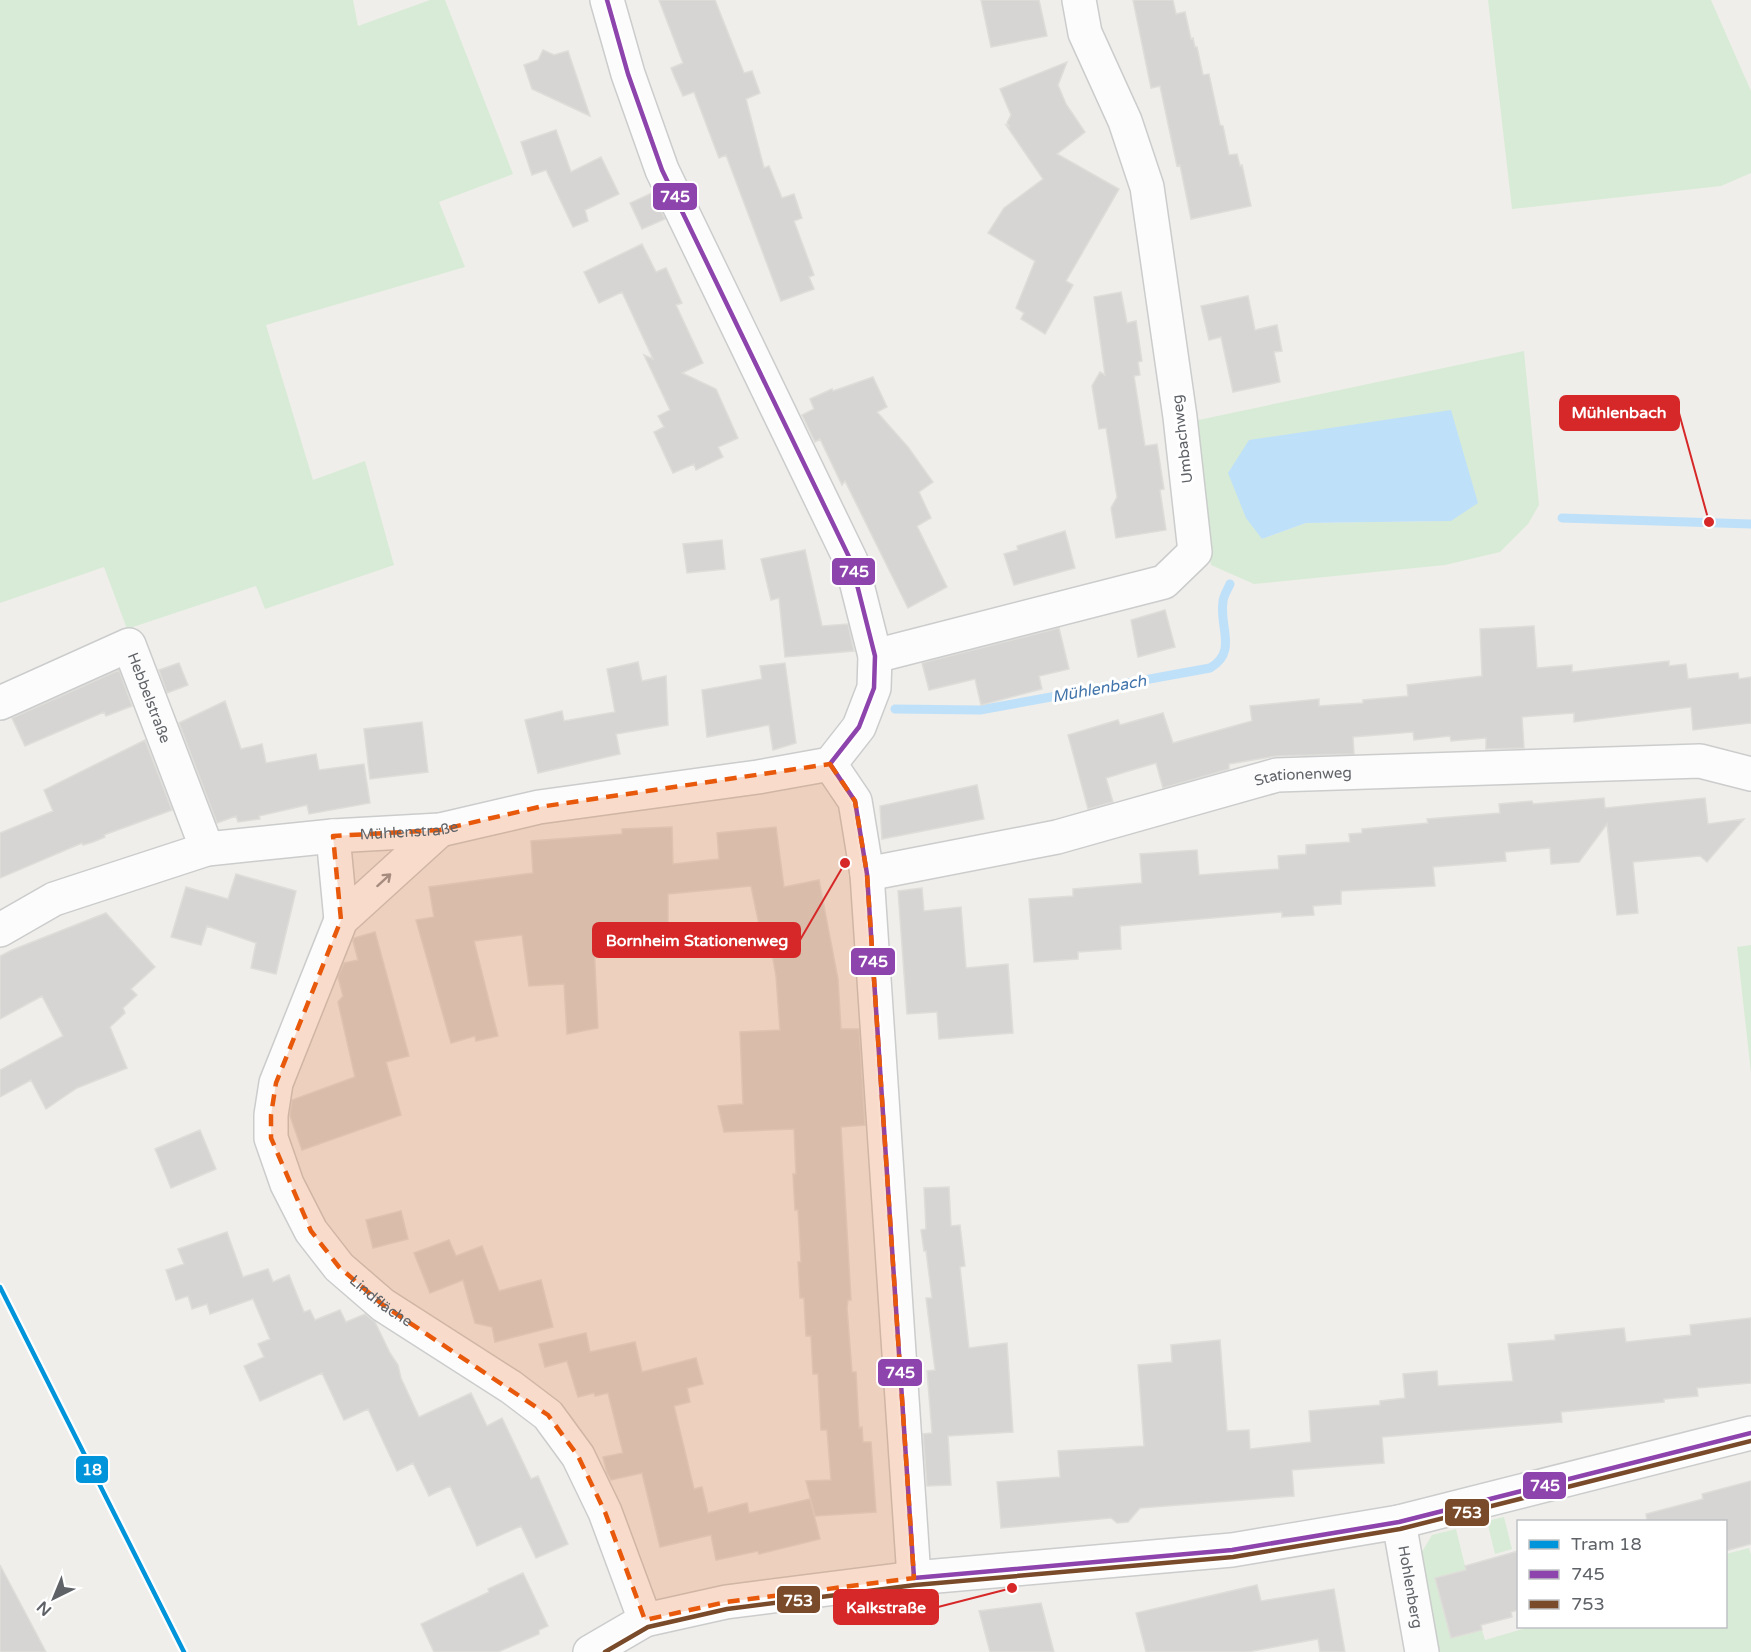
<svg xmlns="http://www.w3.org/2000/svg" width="1751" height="1652" font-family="'Varela Round',sans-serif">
<rect width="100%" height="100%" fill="#efeeea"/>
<path fill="#d8ebd6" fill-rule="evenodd" d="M 0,0 L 353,0 L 358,26 L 430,0 L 445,0 L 513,174 L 439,202 L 465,267 L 266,325 L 313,480 L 365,461 L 394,565 L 265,609 L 256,586 L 127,629 L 104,567 L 0,603 Z
M 1488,0 L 1711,0 L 1751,91 L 1751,173 L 1721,186 L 1512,209 Z
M 1524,351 L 1539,505 L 1528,524 L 1500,552 L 1445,565 L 1254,584 L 1211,565 L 1189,422 ZM 1229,473 L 1451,521 L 1306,523 L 1262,539 Z
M 1751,945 L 1751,1073 L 1737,947 Z
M 1504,1517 L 1512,1549 L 1495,1554 L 1487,1521 Z
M 1456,1529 L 1467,1574 L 1451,1574 L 1436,1578 L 1452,1638 L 1482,1630 L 1485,1640 L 1529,1627 L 1726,1626 L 1726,1554 L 1749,1548 L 1751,1555 L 1751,1652 L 1434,1652 L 1416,1562 L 1432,1535 Z"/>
<path fill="#bfe0f9" d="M 1451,410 L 1478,503 L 1451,521 L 1306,523 L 1262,539 L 1246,518 L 1228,473 L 1249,440 Z"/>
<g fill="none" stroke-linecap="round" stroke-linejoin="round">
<path stroke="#bfe0f9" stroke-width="9" d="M 1562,518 L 1751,524
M 895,709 L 980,710 L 1210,668 C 1238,652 1219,627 1223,602 C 1223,596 1228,589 1230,584"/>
</g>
<path fill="#d6d5d3" stroke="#deddd9" stroke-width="1.5" d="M 659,0 L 715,0 L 744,73 L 752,71 L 760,93 L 746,99 L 764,168 L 769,166 L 782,198 L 794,194 L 802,218 L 794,221 L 814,275 L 809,277 L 814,289 L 781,301 L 726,155 L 719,158 L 694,92 L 683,96 L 675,78 L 671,68 L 683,63 Z
M 981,0 L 1039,0 L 1047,36 L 991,47 Z
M 1133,0 L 1173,0 L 1176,14 L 1185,12 L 1191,39 L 1193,38 L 1195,47 L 1197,47 L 1203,75 L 1209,74 L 1220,125 L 1223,126 L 1229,155 L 1237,154 L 1240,166 L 1242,165 L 1251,206 L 1191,219 L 1180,165 L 1177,166 L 1160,86 L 1151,88 Z
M 543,50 L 554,55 L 568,51 L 590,116 L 532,89 L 524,65 L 538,60 Z
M 1067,62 L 1058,85 L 1066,104 L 1085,132 L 1057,154 L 1119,189 L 1066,281 L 1073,285 L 1045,334 L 1021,319 L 1024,313 L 1016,308 L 1035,261 L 988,233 L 1004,208 L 1043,179 L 1006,125 L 1009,126 L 1007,123 L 1011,115 L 1000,89 Z
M 556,130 L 571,172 L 601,157 L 619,194 L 585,210 L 588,221 L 573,227 L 546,170 L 532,175 L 521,142 Z
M 652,193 L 665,219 L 642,229 L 630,203 Z
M 642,244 L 656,272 L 666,268 L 682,303 L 676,305 L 703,363 L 682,373 L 716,389 L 738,438 L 718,447 L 723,457 L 696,470 L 694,464 L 673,473 L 654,432 L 664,427 L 658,416 L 670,410 L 644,355 L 653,359 L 622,292 L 599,303 L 584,272 Z
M 1121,292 L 1127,323 L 1136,321 L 1142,361 L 1138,362 L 1140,375 L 1134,376 L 1145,446 L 1157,444 L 1164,489 L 1160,490 L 1166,530 L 1116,538 L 1111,508 L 1117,497 L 1106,428 L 1099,429 L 1092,386 L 1100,372 L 1105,375 L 1094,297 Z
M 1248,296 L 1255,330 L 1277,325 L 1282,351 L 1274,352 L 1280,382 L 1233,392 L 1221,337 L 1209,340 L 1201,306 Z
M 873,377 L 887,407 L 877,412 L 908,447 L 933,482 L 919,492 L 931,518 L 917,526 L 947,587 L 908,608 L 845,481 L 842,485 L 820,439 L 815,442 L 802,415 L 814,409 L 810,399 L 832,389 L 833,391 Z
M 1065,531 L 1075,568 L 1014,585 L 1004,554 L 1018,550 L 1017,546 Z
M 722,540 L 725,569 L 687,573 L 683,544 Z
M 805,550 L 822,626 L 848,624 L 854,651 L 785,657 L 779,598 L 771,600 L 761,559 Z
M 1165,610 L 1175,647 L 1138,657 L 1131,620 Z
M 1534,626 L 1537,668 L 1572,665 L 1572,672 L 1669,661 L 1669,666 L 1686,664 L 1688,679 L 1738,673 L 1739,679 L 1751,677 L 1751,723 L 1693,730 L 1691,707 L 1574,722 L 1574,713 L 1522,717 L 1524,748 L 1486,749 L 1486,738 L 1451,741 L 1450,736 L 1414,740 L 1413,732 L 1353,737 L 1354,754 L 1276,756 L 1229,764 L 1229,769 L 1163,788 L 1156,763 L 1132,770 L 1106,778 L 1113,802 L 1088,809 L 1068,735 L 1118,720 L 1120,725 L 1163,713 L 1173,743 L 1252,721 L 1250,706 L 1319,699 L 1319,706 L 1363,703 L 1363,700 L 1408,696 L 1407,685 L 1482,676 L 1480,629 Z
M 1059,628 L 1069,669 L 1039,676 L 1042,689 L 981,705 L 975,679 L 929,690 L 922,663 Z
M 638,662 L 642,681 L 666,676 L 668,725 L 616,734 L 620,754 L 538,773 L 525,720 L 562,711 L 564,721 L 615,712 L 607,669 Z
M 179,663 L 188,685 L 167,693 L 159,670 Z
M 785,663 L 796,743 L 773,750 L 769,725 L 707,737 L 702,690 L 762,679 L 760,666 Z
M 119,670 L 132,706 L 106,716 L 104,712 L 25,746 L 12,718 Z
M 225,701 L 241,749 L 262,744 L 266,763 L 316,754 L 319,770 L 364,764 L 370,803 L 309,814 L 307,805 L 259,816 L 260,819 L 238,822 L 236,816 L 217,823 L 179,723 Z
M 422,722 L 428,772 L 370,779 L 364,729 Z
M 145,740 L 172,810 L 104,835 L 105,837 L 93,842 L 83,845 L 82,843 L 0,878 L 0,833 L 53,811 L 44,790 Z
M 977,785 L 984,819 L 882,839 L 880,806 Z
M 1604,798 L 1605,808 L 1705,798 L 1708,824 L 1744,819 L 1707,862 L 1700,856 L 1633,862 L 1638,913 L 1617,915 L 1607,824 L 1579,862 L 1551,864 L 1550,848 L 1505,852 L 1506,861 L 1433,867 L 1435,886 L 1341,891 L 1341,904 L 1313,906 L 1314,915 L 1282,917 L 1282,912 L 1120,926 L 1121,949 L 1078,952 L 1078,959 L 1034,962 L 1029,899 L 1073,896 L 1073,889 L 1142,883 L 1140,854 L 1197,850 L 1199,875 L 1279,869 L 1278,856 L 1306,854 L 1306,845 L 1350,842 L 1349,834 L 1362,833 L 1362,829 L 1428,823 L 1427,819 L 1500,813 L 1499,804 L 1532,801 L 1533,804 Z
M 672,827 L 673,864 L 719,859 L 717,833 L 776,827 L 784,887 L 819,880 L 838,979 L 841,1029 L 859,1029 L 865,1125 L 841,1127 L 851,1300 L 848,1300 L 847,1308 L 852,1372 L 856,1372 L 859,1428 L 862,1427 L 863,1442 L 871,1442 L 876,1512 L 815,1516 L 806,1481 L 831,1480 L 827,1430 L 821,1430 L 818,1374 L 813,1374 L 811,1336 L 806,1336 L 804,1298 L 800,1298 L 798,1262 L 801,1262 L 798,1210 L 795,1210 L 793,1174 L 796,1174 L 794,1129 L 724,1132 L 718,1106 L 743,1104 L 740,1032 L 780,1030 L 776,976 L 770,942 L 763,944 L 751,886 L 668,894 L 668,929 L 632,929 L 633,942 L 594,945 L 598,1028 L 567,1034 L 564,984 L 529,986 L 522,935 L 474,941 L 498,1036 L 476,1041 L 475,1036 L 451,1043 L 416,920 L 434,917 L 429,887 L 533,873 L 531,841 L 622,834 L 622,829 Z
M 236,874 L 296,891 L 276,974 L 251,968 L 256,943 L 207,926 L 201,945 L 171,937 L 186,887 L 228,899 Z
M 922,888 L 924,911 L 961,907 L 966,968 L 1008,964 L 1013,1033 L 939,1039 L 937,1012 L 907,1014 L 898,891 Z
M 106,913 L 155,967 L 131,989 L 137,995 L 123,1008 L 125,1013 L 110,1027 L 127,1068 L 77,1088 L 46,1109 L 31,1080 L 0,1097 L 0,1070 L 63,1036 L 42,996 L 0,1019 L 0,956 L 12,950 Z
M 375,932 L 409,1056 L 386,1062 L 401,1115 L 302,1150 L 290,1116 L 292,1100 L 355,1077 L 338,1002 L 343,996 L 338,977 L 344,963 L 358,960 L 353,941 L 354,938 Z
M 200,1130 L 216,1169 L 171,1188 L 155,1149 Z
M 949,1187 L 951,1226 L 960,1225 L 965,1266 L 960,1267 L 969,1348 L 1007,1343 L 1013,1432 L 948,1436 L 951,1485 L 927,1486 L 923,1434 L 932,1433 L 927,1371 L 935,1370 L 926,1298 L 932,1298 L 926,1251 L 924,1251 L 921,1230 L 926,1229 L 924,1188 Z
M 401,1211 L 408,1239 L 373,1248 L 366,1220 Z
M 227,1232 L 243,1277 L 268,1269 L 273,1282 L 289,1275 L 304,1312 L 310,1310 L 315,1320 L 340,1310 L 346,1322 L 365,1314 L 375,1322 L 390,1353 L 398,1365 L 401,1378 L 419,1417 L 471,1393 L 487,1426 L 502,1418 L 531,1479 L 538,1476 L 568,1544 L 536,1558 L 521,1526 L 477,1546 L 450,1486 L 429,1496 L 413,1463 L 397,1471 L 368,1409 L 344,1420 L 322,1373 L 260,1401 L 244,1366 L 264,1357 L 258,1344 L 270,1339 L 253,1299 L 210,1314 L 207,1304 L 192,1309 L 188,1296 L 176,1300 L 166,1270 L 184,1264 L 178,1249 Z
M 449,1240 L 456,1256 L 482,1246 L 499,1291 L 541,1280 L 553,1327 L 495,1342 L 492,1327 L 475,1323 L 463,1280 L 430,1293 L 414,1253 Z
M 1751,1318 L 1751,1383 L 1697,1388 L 1698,1396 L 1664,1399 L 1664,1402 L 1561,1412 L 1562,1422 L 1382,1437 L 1384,1463 L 1292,1470 L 1294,1496 L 1140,1508 L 1128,1522 L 1117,1523 L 1111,1518 L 1001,1528 L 997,1482 L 1060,1477 L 1058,1451 L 1144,1446 L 1138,1365 L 1172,1362 L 1171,1345 L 1220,1340 L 1227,1431 L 1249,1430 L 1250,1449 L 1311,1442 L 1309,1411 L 1380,1405 L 1380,1401 L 1405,1398 L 1403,1374 L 1437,1371 L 1438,1386 L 1513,1381 L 1508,1344 L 1555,1340 L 1555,1335 L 1624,1328 L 1626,1342 L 1691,1335 L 1690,1325 Z
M 586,1333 L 590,1352 L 635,1342 L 642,1372 L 696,1358 L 703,1384 L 687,1388 L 690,1402 L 674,1406 L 694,1489 L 702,1487 L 708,1513 L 747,1503 L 749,1513 L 810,1499 L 820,1539 L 759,1554 L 758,1551 L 716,1560 L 711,1535 L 660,1547 L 642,1473 L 611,1480 L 607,1473 L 603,1457 L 623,1453 L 608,1393 L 595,1396 L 594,1393 L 578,1397 L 567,1361 L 545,1367 L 539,1344 Z
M 1751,1481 L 1751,1544 L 1725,1551 L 1725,1521 L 1647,1521 L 1646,1514 L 1703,1499 L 1702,1494 Z
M 1518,1551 L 1518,1610 L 1511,1612 L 1512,1617 L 1481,1625 L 1482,1630 L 1451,1638 L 1435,1578 L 1466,1570 L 1465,1566 Z
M 0,1565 L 35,1631 L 46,1652 L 0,1652 Z
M 523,1573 L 548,1626 L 539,1630 L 539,1634 L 498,1652 L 434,1652 L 421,1624 L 489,1592 L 488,1589 Z
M 1257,1585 L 1261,1601 L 1334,1589 L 1345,1652 L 1320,1652 L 1318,1639 L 1247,1652 L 1146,1652 L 1136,1613 Z
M 1041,1603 L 1054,1652 L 990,1652 L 979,1611 Z"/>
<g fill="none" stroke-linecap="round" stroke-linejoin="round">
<g stroke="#cbcccc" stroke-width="36">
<g id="minor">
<path d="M 607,0 L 628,74 L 662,170 L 851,561 L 875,656 L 874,688 L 859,727 L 830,764"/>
<path d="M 875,656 L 1164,582 L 1195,552 L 1180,417 L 1147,187 L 1125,121 L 1085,33 L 1079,0"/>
<path id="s1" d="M 0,703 L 129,645 L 207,849"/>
<path d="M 830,764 L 855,801 L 867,874 L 914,1578"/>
<path id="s2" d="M 440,830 L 341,920 L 276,1083 L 271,1115 L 271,1138 L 287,1184 L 311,1231 L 339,1267 L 383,1305 L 511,1387 L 548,1415 L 578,1456 L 605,1512 L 645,1620"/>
<path d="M 333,836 L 341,920"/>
<path id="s3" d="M 867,874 L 1057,837 L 1277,775 L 1700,761 L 1751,774"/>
<path id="s4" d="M 0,930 L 54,899 L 207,849 L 333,836 L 440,830 L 539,807 L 758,777 L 830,764"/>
<path id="s5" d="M 1399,1522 L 1422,1652"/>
<path d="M 590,1652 L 645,1620 L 726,1602 L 914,1578 L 1232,1550 L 1399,1522 L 1751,1433"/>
</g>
</g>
<use href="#minor" stroke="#fdfcfc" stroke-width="33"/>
<g stroke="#fff" stroke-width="9">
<path id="bus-1" d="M 607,0 L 628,74 L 662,170 L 851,561 L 875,656 L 874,688 L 859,727 L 830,764
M 830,764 L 855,801 L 867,874 L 914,1578
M 914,1578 L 1232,1550 L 1399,1522 L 1751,1433"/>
</g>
<g stroke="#fff" stroke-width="9">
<path id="bus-2" d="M 605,1652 L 648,1627 L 727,1609 L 915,1585 L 1233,1557 L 1400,1529 L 1751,1441"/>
</g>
<use href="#bus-1" stroke="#8e44ad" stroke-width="4.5"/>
<use href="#bus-2" stroke="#7a4b2a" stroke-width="4.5"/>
<g stroke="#fff" stroke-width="9">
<path id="tram-1" d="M 0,1287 L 184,1652"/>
</g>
<use href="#tram-1" stroke="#0095da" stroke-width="4.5"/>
</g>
<defs><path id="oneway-shaft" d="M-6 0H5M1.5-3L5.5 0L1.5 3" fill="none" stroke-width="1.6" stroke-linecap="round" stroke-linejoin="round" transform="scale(1.5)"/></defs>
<use stroke="#96999c" href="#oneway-shaft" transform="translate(384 880) rotate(-42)"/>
<path fill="#e8590c" fill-opacity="0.2" stroke="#e8590c" stroke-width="4.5" stroke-dasharray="12 8" stroke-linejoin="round" d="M 830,764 L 855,801 L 867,874 L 914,1578 L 726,1602 L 645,1620 L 605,1512 L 578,1456 L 548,1415 L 383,1305 L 339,1267 L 311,1231 L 271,1138 L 271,1115 L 276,1083 L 341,920 L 333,836 L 440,830 L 539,807 Z"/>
<g text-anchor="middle" stroke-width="6" stroke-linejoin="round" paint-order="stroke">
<g font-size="15" fill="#5f6368" stroke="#fff">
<text transform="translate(1182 439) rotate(-97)" y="5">Umbachweg</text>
<text dy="5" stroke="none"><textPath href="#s1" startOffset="198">Hebbelstraße</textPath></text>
<text dy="5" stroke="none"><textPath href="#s3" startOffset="448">Stationenweg</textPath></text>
<text dy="5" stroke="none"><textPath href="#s4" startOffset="426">Mühlenstraße</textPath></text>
<text dy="5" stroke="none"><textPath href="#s2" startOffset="566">Lindfläche</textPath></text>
<text dy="5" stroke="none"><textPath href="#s5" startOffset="66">Hohlenberg</textPath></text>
</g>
<g font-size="16" font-style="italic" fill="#4174aa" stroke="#fff">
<text transform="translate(1099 688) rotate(-10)" y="6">Mühlenbach</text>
</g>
</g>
<path fill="none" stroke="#d62828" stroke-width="2" d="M1709 522L1679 413M845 863L800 940M1012 1588L938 1607"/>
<g fill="#d62828" stroke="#fff" stroke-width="2">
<circle cx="1709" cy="522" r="6"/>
<circle cx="845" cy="863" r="6"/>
<circle cx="1012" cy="1588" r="6"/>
</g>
<g fill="#d62828" stroke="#d62828" stroke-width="2">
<rect x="1560" y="396" width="119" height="34" rx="6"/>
<rect x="593" y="923" width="207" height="34" rx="6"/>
<rect x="834" y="1590" width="104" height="34" rx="6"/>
</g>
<g font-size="16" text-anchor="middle" font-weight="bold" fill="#fff">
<text x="1619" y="418">Mühlenbach</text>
<text x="697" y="946">Bornheim Stationenweg</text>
<text x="886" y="1613">Kalkstraße</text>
</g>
<g stroke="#fff" stroke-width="2">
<rect x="652" y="182" width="46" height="29" rx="6" fill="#8e44ad"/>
<rect x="831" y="557" width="45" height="29" rx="6" fill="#8e44ad"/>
<rect x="850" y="947" width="46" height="29" rx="6" fill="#8e44ad"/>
<rect x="877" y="1358" width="46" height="29" rx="6" fill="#8e44ad"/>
<rect x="75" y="1455" width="34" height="29" rx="6" fill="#0095da"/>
<rect x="1522" y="1471" width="45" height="29" rx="6" fill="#8e44ad"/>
<rect x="1444" y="1498" width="46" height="29" rx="6" fill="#7a4b2a"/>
<rect x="776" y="1585" width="45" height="29" rx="6" fill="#7a4b2a"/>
</g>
<g font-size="16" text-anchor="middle" font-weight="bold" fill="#fff">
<text x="675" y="202">745</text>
<text x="854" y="577">745</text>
<text x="873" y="967">745</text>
<text x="900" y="1378">745</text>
<text x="92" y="1475">18</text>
<text x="1545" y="1491">745</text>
<text x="1467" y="1518">753</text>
<text x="798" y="1606">753</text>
</g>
<rect x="1517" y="1520" width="210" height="108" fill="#ffffff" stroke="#bfc1c3" stroke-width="1.5"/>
<rect x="1529" y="1540" width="30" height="9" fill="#0095da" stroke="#bfc1c3" stroke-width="1.5"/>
<text x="1571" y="1550" font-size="18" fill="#5f6368">Tram 18</text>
<rect x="1529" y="1570" width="30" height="9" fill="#8e44ad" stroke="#bfc1c3" stroke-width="1.5"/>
<text x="1571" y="1580" font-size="18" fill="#5f6368">745</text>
<rect x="1529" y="1600" width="30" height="9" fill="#7a4b2a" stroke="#bfc1c3" stroke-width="1.5"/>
<text x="1571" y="1610" font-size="18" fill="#5f6368">753</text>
<g transform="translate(54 1598) rotate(223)" stroke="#ffffff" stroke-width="4.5" paint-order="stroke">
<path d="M0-4.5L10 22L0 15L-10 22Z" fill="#5f6368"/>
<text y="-9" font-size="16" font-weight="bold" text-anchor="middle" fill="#5f6368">N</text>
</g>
</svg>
